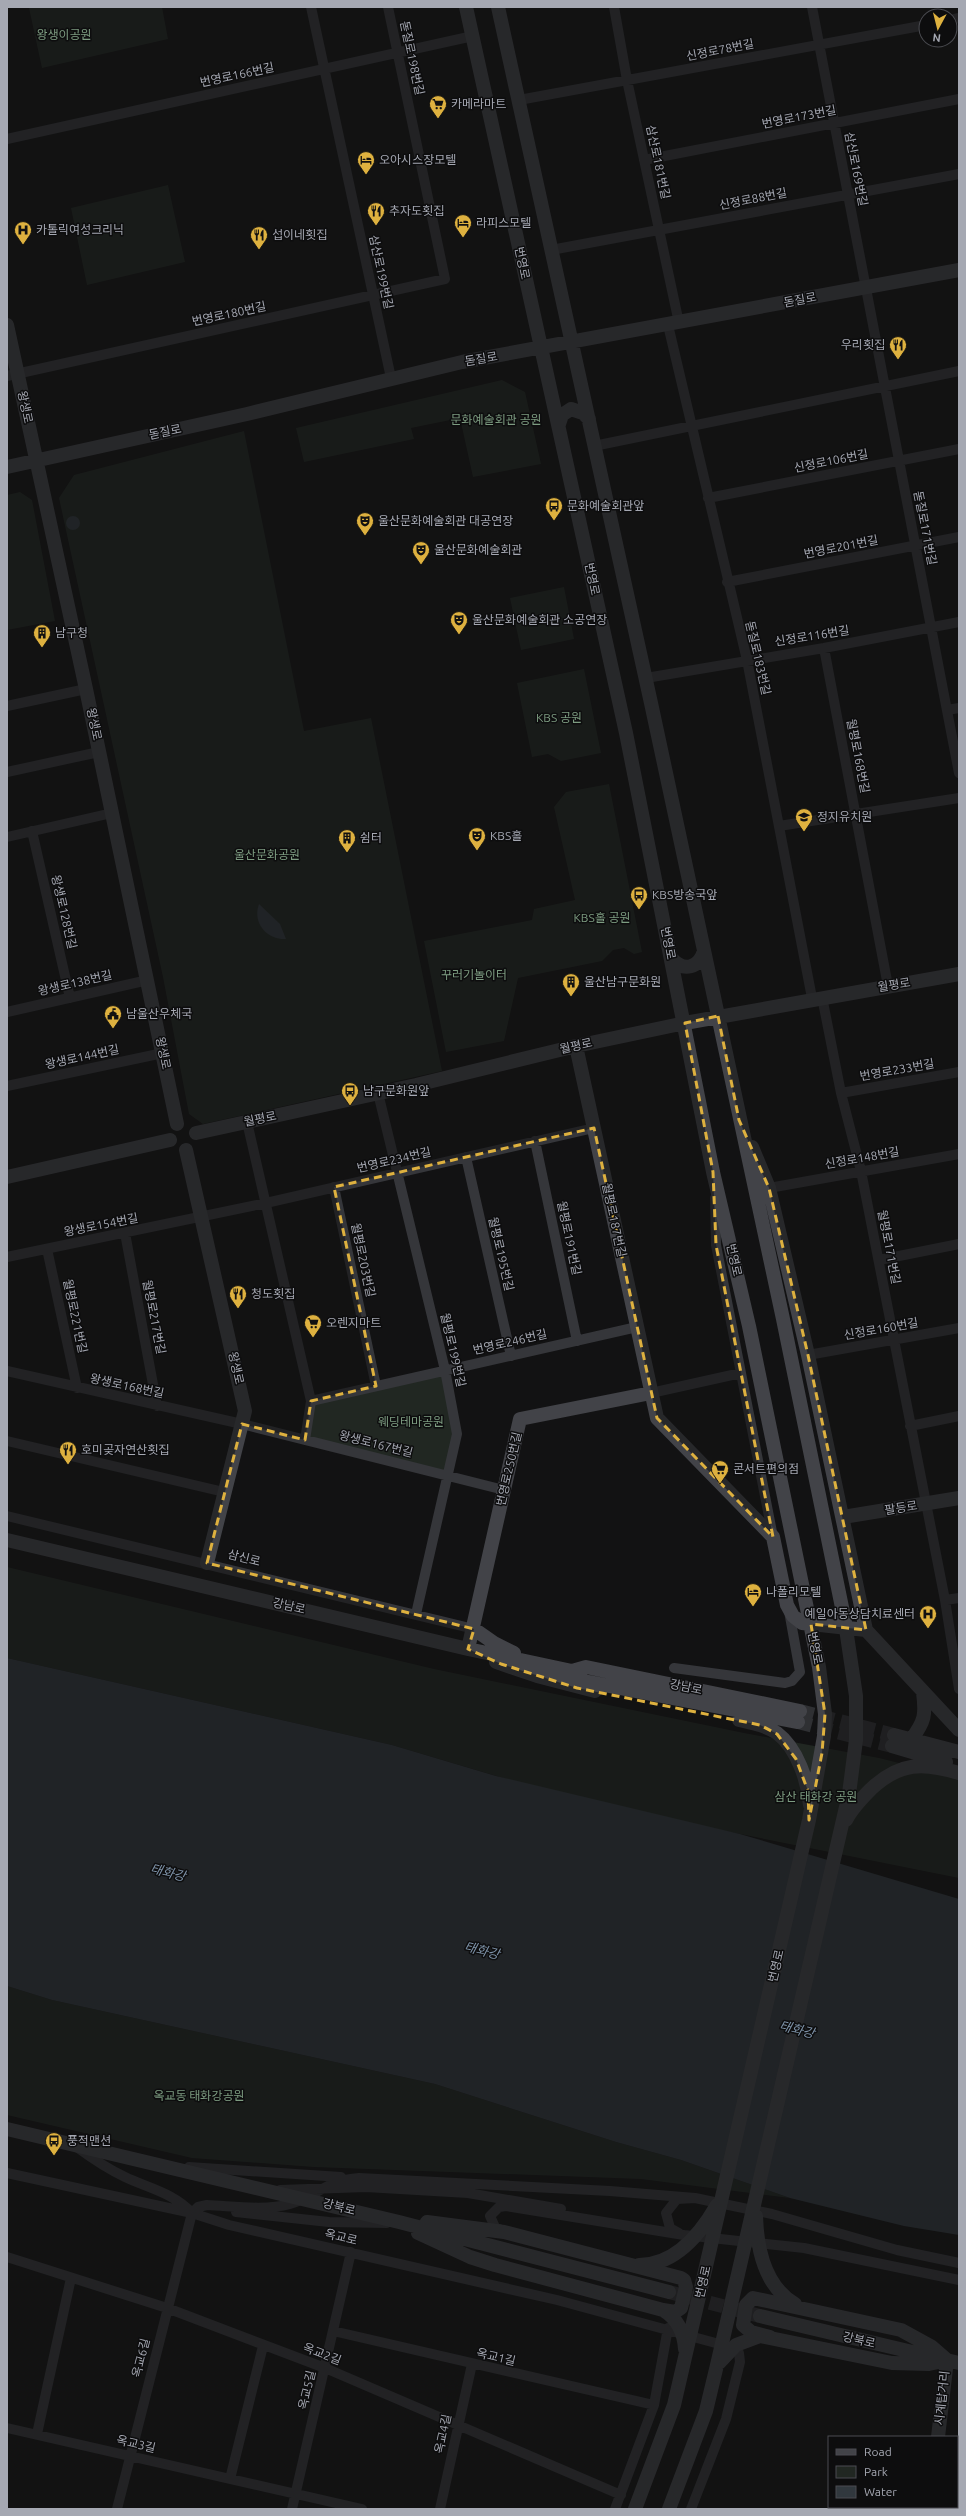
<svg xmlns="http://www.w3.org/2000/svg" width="966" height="2516" font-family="Ubuntu,'Noto Sans KR',sans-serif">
<rect width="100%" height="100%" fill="#121213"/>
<path fill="#212722" d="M 33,7 L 162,7 L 168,39 L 42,68 L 29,8 Z
M 168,185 L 185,262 L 87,285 L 71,208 Z
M 502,380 L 525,392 L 541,464 L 473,477 L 460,418 L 411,428 L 414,439 L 304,462 L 296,428 Z
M 244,431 L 304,731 L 371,718 L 442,1071 L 203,1124 L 189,1114 L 163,977 L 59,498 L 74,475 Z
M 20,492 L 32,500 L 55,621 L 7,630 L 7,495 Z
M 564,587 L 574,639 L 521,650 L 510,598 Z
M 584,669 L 601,753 L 561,761 L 548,754 L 532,757 L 517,683 Z
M 609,784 L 642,952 L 634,954 L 624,948 L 613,950 L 602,961 L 518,978 L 504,1041 L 446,1052 L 424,941 L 532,920 L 534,909 L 575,900 L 554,807 L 566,792 Z
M 445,1370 L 457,1434 L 448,1476 L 305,1440 L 311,1401 Z
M 7,1567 L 434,1669 L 744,1733 L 879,1758 L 959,1778 L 959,1878 L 591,1804 L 392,1745 L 7,1658 Z
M 7,1986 L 52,2000 L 435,2084 L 616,2142 L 681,2160 L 790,2198 L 641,2179 L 314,2167 L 192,2158 L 7,2115 Z"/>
<path fill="#31383e" d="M66 523a7 7 0 1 1 14 0a7 7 0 1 1-14 0Z
M 259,904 L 280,924 L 286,939 C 267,940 252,923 259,904 Z
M 7,1658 L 392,1745 L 496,1776 L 740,1834 L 959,1899 L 959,2235 L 904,2226 L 790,2198 L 681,2160 L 616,2142 L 435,2084 L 52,2000 L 7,1986 Z"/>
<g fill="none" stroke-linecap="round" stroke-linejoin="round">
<path stroke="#2f3033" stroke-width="14" stroke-dasharray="14 7" stroke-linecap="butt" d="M 800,1711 L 894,1735
M 798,1722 L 892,1746
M 669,2292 L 760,2316"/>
<path stroke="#35363a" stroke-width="10" d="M 311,7 L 391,378
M 614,7 L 627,80 L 679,323
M 812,7 L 959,773
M 950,20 L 959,18
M 519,100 L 926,25
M 7,139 L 473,36
M 644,160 L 959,99
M 551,250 L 959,174
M 668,325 L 747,660 L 812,998
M 7,376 L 445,279 L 388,7
M 594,446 L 959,371
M 708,498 L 959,449
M 727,582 L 959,537
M 824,648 L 888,986
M 646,678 L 824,648 L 959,622
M 7,706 L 86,689
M 947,710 L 959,708
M 7,772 L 99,752
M 779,826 L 959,798
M 32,831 L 70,998
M 7,837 L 112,813
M 822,997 L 841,1093 L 861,1171 L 945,1600 L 959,1689
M 7,1012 L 148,980
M 7,1086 L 163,1053
M 378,1093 L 445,1370 L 457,1434 L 416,1614
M 841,1093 L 959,1072
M 247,1122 L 311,1401 L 305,1440
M 535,1141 L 577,1341
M 466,1157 L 511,1356
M 334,1187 L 376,1386
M 769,1188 L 959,1154
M 715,1198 L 716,1245 L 773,1537
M 125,1233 L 157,1406
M 47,1249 L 77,1388
M 7,1257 L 266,1203 L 594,1128
M 879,1260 L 959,1244
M 808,1355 L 959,1328
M 7,1371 L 242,1424 L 504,1490
M 651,1393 L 741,1373
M 311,1401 L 637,1327
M 910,1426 L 959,1416
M 7,1441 L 224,1492
M 7,1516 L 474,1629
M 945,1600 L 959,1598
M 674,1668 L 785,1683 L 792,1681 L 800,1672 L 789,1611
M 78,2148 C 93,2159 108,2169 125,2177 C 148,2188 174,2193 192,2213
M 189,2167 L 341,2177
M 7,2173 L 192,2213 L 229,2225 L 557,2300 L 734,2348 L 739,2353 L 740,2362 L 726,2419 L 691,2509
M 280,2190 L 366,2187 L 468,2193 L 561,2209
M 236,2212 L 329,2222 L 387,2223
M 192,2213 L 198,2207 L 207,2205 C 233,2206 264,2211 290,2204 C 318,2196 326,2180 359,2178 L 610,2191 L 695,2198
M 503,2231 L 495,2227 L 490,2216 L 499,2207 L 506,2206 L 684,2235 L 804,2248 L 959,2280
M 679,2233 L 670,2228 L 666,2213 L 677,2199 L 695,2198 L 772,2214 L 897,2250 L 959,2263
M 7,2257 L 167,2308 L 325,2368 L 621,2495
M 333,2331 L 654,2405
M 7,2428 L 362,2509
M 37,2434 L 71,2278
M 230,2479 L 263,2346
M 117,2509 L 192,2213
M 292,2509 L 351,2252
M 440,2509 L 472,2364
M 615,2509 L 654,2405 L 668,2328"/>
<path stroke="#424348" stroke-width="14" d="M 466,7 L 626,733 L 713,1172 L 749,1326 L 819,1667 L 825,1714 L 824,1736 L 809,1820 L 674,2405 L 635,2509
M 498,7 L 651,703 L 783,1319 L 845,1622 L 856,1696 L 856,1740 L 849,1794 L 717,2365 L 706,2411 L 669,2509
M 7,325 L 86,689 L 177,1124
M 559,424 L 562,415 L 571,409 L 583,413 L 589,419
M 7,467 L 247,414 L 462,362 L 959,270
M 672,959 C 684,972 699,968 704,951
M 576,1046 L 657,1418 L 773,1537 L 787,1605 L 793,1616 L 802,1623 L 866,1630 L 808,1355 L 769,1188 L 752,1147
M 196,1133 L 416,1085 L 576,1046 L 685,1023 L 959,974
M 186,1150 L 245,1411 L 207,1563
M 7,1177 L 170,1140
M 843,1517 L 959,1498
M 7,1540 L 468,1649 L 572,1671 L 584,1681 L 798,1722
M 474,1629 L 494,1643 L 514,1653
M 866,1630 L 959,1730
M 468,1649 L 520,1419 L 651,1393
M 496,1662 L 537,1676 L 595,1691
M 572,1671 L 586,1667 L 800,1711
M 739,1720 C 752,1723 765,1725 777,1733 C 797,1748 808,1781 810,1805
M 894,1735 L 959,1752
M 911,1740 C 925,1721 926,1715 923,1692
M 892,1746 L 946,1762
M 846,1820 C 852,1808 862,1798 871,1789 C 900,1762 923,1762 959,1773
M 7,2129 L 399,2222 L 669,2292
M 756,2216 C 757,2249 764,2286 795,2304
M 427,2222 L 504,2232 L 681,2278 L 684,2280 L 686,2287 L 681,2308 L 675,2312 L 663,2310
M 418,2233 L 470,2257 L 495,2265 L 663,2310 C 678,2319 684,2333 685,2349
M 639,2265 C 675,2265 701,2233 717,2205
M 760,2316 L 959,2363
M 770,2337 L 751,2332 L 743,2325 L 746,2305 L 753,2298 L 901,2330 L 932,2347 L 947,2360
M 719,2363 L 736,2345 L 760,2336 L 892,2363 L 929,2364 L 947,2360
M 938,2437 L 947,2360
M 931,2509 L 932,2507"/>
</g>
<path d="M0 0H966V2516H0ZM 718,1016 L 739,1120 L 769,1188 L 808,1355 L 866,1630 L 811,1624 L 825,1714 L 822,1753 L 809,1820 L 808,1791 L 796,1759 L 777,1734 L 760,1725 L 577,1688 L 501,1664 L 468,1649 L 474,1629 L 207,1563 L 242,1424 L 305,1440 L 311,1401 L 376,1386 L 334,1187 L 594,1128 L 657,1418 L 773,1537 L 716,1245 L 713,1172 L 685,1023 Z" fill="#121213" fill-opacity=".55" fill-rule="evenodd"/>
<path fill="none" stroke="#deb13f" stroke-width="3" stroke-dasharray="8 5" stroke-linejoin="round" d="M 718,1016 L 739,1120 L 769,1188 L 808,1355 L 866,1630 L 811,1624 L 825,1714 L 822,1753 L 809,1820 L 808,1791 L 796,1759 L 777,1734 L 760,1725 L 577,1688 L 501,1664 L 468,1649 L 474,1629 L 207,1563 L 242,1424 L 305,1440 L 311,1401 L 376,1386 L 334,1187 L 594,1128 L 657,1418 L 773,1537 L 716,1245 L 713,1172 L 685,1023 Z"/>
<defs>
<g id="supermarket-pin" transform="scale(0.9)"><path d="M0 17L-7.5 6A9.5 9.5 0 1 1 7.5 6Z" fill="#deb13f" stroke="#0d0d0e"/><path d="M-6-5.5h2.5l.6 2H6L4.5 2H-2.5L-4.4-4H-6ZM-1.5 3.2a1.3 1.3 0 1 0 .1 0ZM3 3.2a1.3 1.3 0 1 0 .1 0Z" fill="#111"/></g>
<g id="hotel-pin" transform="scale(0.9)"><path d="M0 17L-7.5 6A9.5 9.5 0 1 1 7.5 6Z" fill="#deb13f" stroke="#0d0d0e"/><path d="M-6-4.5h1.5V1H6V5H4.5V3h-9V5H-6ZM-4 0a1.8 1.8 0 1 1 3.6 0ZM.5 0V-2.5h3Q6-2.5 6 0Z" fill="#111"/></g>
<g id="restaurant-pin" transform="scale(0.9)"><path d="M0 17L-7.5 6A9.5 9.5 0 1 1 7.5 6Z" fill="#deb13f" stroke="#0d0d0e"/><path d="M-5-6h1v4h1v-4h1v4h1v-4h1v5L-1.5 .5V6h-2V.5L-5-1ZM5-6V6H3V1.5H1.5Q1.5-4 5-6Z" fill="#111"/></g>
<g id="hospital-pin" transform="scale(0.9)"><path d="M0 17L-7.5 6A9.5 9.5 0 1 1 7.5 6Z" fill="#deb13f" stroke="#0d0d0e"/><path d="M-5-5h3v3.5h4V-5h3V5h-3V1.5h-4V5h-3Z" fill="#111"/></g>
<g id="bus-pin" transform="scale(0.9)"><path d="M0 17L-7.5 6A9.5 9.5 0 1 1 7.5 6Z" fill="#deb13f" stroke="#0d0d0e"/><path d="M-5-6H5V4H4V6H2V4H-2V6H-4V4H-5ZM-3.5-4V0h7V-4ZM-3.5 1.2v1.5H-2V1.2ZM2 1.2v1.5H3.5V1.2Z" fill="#111"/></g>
<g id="theatre-pin" transform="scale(0.9)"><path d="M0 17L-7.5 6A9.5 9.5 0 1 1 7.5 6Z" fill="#deb13f" stroke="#0d0d0e"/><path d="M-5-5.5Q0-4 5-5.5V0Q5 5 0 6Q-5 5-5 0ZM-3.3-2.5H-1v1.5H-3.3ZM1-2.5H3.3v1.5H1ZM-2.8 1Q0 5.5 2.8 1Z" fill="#111"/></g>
<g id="building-pin" transform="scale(0.9)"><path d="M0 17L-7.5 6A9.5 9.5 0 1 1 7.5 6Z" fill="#deb13f" stroke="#0d0d0e"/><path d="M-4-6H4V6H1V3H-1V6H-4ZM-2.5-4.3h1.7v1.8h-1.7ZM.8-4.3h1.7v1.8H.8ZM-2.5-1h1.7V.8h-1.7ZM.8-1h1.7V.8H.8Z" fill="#111"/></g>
<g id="school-pin" transform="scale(0.9)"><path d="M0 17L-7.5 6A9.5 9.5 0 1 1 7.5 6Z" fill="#deb13f" stroke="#0d0d0e"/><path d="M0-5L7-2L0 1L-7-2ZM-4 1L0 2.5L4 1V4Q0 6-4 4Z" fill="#111"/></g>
<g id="civic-pin" transform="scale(0.9)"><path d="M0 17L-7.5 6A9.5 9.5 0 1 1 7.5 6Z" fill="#deb13f" stroke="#0d0d0e"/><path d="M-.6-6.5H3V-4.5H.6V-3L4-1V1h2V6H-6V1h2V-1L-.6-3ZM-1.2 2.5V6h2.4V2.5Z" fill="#111"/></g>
</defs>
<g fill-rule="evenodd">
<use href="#supermarket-pin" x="438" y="104"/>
<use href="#hotel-pin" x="366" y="160"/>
<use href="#restaurant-pin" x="376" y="211"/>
<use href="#hotel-pin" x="463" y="223"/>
<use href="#hospital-pin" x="23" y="230"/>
<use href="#restaurant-pin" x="259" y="235"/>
<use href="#restaurant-pin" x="898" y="345"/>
<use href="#bus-pin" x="554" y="506"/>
<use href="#theatre-pin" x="365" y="521"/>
<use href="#theatre-pin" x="421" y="550"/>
<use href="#theatre-pin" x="459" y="620"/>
<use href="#building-pin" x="42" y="633"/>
<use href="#school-pin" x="804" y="817"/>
<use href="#theatre-pin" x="477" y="836"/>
<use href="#building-pin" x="347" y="838"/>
<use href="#bus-pin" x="639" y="895"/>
<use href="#building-pin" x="571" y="982"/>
<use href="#civic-pin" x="113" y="1014"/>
<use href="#bus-pin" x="350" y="1091"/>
<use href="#restaurant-pin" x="238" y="1294"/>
<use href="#supermarket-pin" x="313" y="1323"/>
<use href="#restaurant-pin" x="68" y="1450"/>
<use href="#supermarket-pin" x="720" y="1469"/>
<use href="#hotel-pin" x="753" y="1592"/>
<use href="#hospital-pin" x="928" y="1614"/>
<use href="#bus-pin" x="54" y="2141"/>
</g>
<g text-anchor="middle" stroke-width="3" stroke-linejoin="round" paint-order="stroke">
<g font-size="12" fill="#7d9c81" stroke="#0d0d0e">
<text x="64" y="39">왕생이공원</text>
<text x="496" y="424">문화예술회관 공원</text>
<text x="559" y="722">KBS 공원</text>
<text x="267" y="859">울산문화공원</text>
<text x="602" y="922">KBS홀 공원</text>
<text x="474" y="979">꾸러기놀이터</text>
<text x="411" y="1426">웨딩테마공원</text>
<text x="816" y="1801">삼산 태화강 공원</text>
<text x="199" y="2100">옥교동 태화강공원</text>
</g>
<g font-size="12" fill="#a5a8b2" stroke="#0d0d0e">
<text transform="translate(720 50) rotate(-11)" y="4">신정로78번길</text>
<text transform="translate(412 58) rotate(78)" y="4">돋질로198번길</text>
<text transform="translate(237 75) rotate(-12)" y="4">번영로166번길</text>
<text transform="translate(799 117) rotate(-11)" y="4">번영로173번길</text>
<text transform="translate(658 162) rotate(78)" y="4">삼산로181번길</text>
<text transform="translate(856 169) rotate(79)" y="4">삼산로169번길</text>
<text transform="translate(753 199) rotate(-11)" y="4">신정로88번길</text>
<text transform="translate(522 263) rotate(78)" y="4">번영로</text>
<text transform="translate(381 272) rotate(78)" y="4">삼산로199번길</text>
<text transform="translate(800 300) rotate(-11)" y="4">돋질로</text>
<text transform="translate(229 314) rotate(-12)" y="4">번영로180번길</text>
<text transform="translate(481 359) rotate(-10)" y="4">돋질로</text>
<text transform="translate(25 407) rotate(78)" y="4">왕생로</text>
<text transform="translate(165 432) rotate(-12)" y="4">돋질로</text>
<text transform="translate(831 461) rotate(-11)" y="4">신정로106번길</text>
<text transform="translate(925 528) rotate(79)" y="4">돋질로171번길</text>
<text transform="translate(841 547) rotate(-11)" y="4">번영로201번길</text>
<text transform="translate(592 579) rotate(78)" y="4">번영로</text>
<text transform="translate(812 636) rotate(-9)" y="4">신정로116번길</text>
<text transform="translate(758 658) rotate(77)" y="4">돋질로183번길</text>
<text transform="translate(94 724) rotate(78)" y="4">왕생로</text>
<text transform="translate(858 756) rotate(79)" y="4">월평로168번길</text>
<text transform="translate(64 912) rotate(77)" y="4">왕생로128번길</text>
<text transform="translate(668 943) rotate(79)" y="4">번영로</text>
<text transform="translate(75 983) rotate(-13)" y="4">왕생로138번길</text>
<text transform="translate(894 985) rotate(-9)" y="4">월평로</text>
<text transform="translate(576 1046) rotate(-13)" y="4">월평로</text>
<text transform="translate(163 1053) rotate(78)" y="4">왕생로</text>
<text transform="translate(82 1057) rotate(-12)" y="4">왕생로144번길</text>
<text transform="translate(897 1070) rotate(-10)" y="4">번영로233번길</text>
<text transform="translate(260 1119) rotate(-12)" y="4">월평로</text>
<text transform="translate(862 1158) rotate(-10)" y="4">신정로148번길</text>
<text transform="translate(394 1160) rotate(-13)" y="4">번영로234번길</text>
<text transform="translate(614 1220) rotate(78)" y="4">월평로187번길</text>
<text transform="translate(101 1225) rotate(-11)" y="4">왕생로154번길</text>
<text transform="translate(569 1238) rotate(78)" y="4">월평로191번길</text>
<text transform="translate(889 1247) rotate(79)" y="4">월평로171번길</text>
<text transform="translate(501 1254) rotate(77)" y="4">월평로195번길</text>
<text transform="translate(363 1260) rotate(78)" y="4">월평로203번길</text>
<text transform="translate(734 1260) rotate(77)" y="4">번영로</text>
<text transform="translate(75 1316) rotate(78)" y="4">월평로221번길</text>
<text transform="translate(154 1317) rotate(79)" y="4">월평로217번길</text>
<text transform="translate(881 1329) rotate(-10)" y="4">신정로160번길</text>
<text transform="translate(510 1342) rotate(-13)" y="4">번영로246번길</text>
<text transform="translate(453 1350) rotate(77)" y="4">월평로199번길</text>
<text transform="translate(236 1368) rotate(77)" y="4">왕생로</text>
<text transform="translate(127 1386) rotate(12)" y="4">왕생로168번길</text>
<text transform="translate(376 1444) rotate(14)" y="4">왕생로167번길</text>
<text transform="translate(509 1469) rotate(-77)" y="4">번영로250번길</text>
<text transform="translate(901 1508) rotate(-9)" y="4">팔등로</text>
<text transform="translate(244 1558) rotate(14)" y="4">삼신로</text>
<text transform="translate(289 1606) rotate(13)" y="4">강남로</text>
<text transform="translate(815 1648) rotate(79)" y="4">번영로</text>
<text transform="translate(686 1687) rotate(12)" y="4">강남로</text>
<text transform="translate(776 1966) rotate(-77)" y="4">번영로</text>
<text transform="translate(339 2207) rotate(14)" y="4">강북로</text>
<text transform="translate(341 2237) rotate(13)" y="4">옥교로</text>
<text transform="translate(703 2282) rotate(-77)" y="4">번영로</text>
<text transform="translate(859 2340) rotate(13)" y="4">강북로</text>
<text transform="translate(322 2354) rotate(21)" y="4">옥교2길</text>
<text transform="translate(496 2357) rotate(13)" y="4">옥교1길</text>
<text transform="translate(141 2358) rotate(-76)" y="4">옥교6길</text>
<text transform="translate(307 2390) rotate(-77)" y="4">옥교5길</text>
<text transform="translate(942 2398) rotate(-84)" y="4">시계탑거리</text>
<text transform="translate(443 2434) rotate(-78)" y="4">옥교4길</text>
<text transform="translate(136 2444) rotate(13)" y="4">옥교3길</text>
</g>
<g font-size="12" fill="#a5a8b2" stroke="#0d0d0e" text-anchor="start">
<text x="451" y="108">카메라마트</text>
<text x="379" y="164">오아시스장모텔</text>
<text x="389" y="215">추자도횟집</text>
<text x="476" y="227">라피스모텔</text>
<text x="36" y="234">카톨릭여성크리닉</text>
<text x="272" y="239">섭이네횟집</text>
<text x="885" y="349" text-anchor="end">우리횟집</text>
<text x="567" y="510">문화예술회관앞</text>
<text x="378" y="525">울산문화예술회관 대공연장</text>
<text x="434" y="554">울산문화예술회관</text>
<text x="472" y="624">울산문화예술회관 소공연장</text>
<text x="55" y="637">남구청</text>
<text x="817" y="821">정지유치원</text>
<text x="490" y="840">KBS홀</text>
<text x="360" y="842">쉼터</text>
<text x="652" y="899">KBS방송국앞</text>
<text x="584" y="986">울산남구문화원</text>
<text x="126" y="1018">남울산우체국</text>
<text x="363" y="1095">남구문화원앞</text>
<text x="251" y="1298">청도횟집</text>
<text x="326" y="1327">오렌지마트</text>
<text x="81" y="1454">호미곶자연산횟집</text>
<text x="733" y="1473">콘서트편의점</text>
<text x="766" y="1596">나폴리모텔</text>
<text x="915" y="1618" text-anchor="end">예일아동상담치료센터</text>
<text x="67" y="2145">풍적맨션</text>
</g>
<g font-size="13" font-style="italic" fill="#7f94aa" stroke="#0d0d0e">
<text transform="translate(168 1872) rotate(14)" y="5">태화강</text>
<text transform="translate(482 1950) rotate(14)" y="5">태화강</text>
<text transform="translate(797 2029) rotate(14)" y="5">태화강</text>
</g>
</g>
<rect width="966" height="2516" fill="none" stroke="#a5a8b2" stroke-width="16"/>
<rect x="828" y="2436" width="130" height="72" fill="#0d0d0e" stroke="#4a4b50"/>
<rect x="836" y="2449" width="20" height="6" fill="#424348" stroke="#4a4b50"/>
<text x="864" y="2456" font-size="12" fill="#a5a8b2">Road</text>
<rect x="836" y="2466" width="20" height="12" fill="#212722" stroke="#4a4b50"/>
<text x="864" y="2476" font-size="12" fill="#a5a8b2">Park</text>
<rect x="836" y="2486" width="20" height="12" fill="#31383e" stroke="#4a4b50"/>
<text x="864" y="2496" font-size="12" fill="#a5a8b2">Water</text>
<g transform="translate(938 28) rotate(187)"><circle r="19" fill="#0d0d0e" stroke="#4a4b50"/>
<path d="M0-3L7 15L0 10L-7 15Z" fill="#deb13f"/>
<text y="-6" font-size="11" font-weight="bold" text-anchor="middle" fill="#a5a8b2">N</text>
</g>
</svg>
